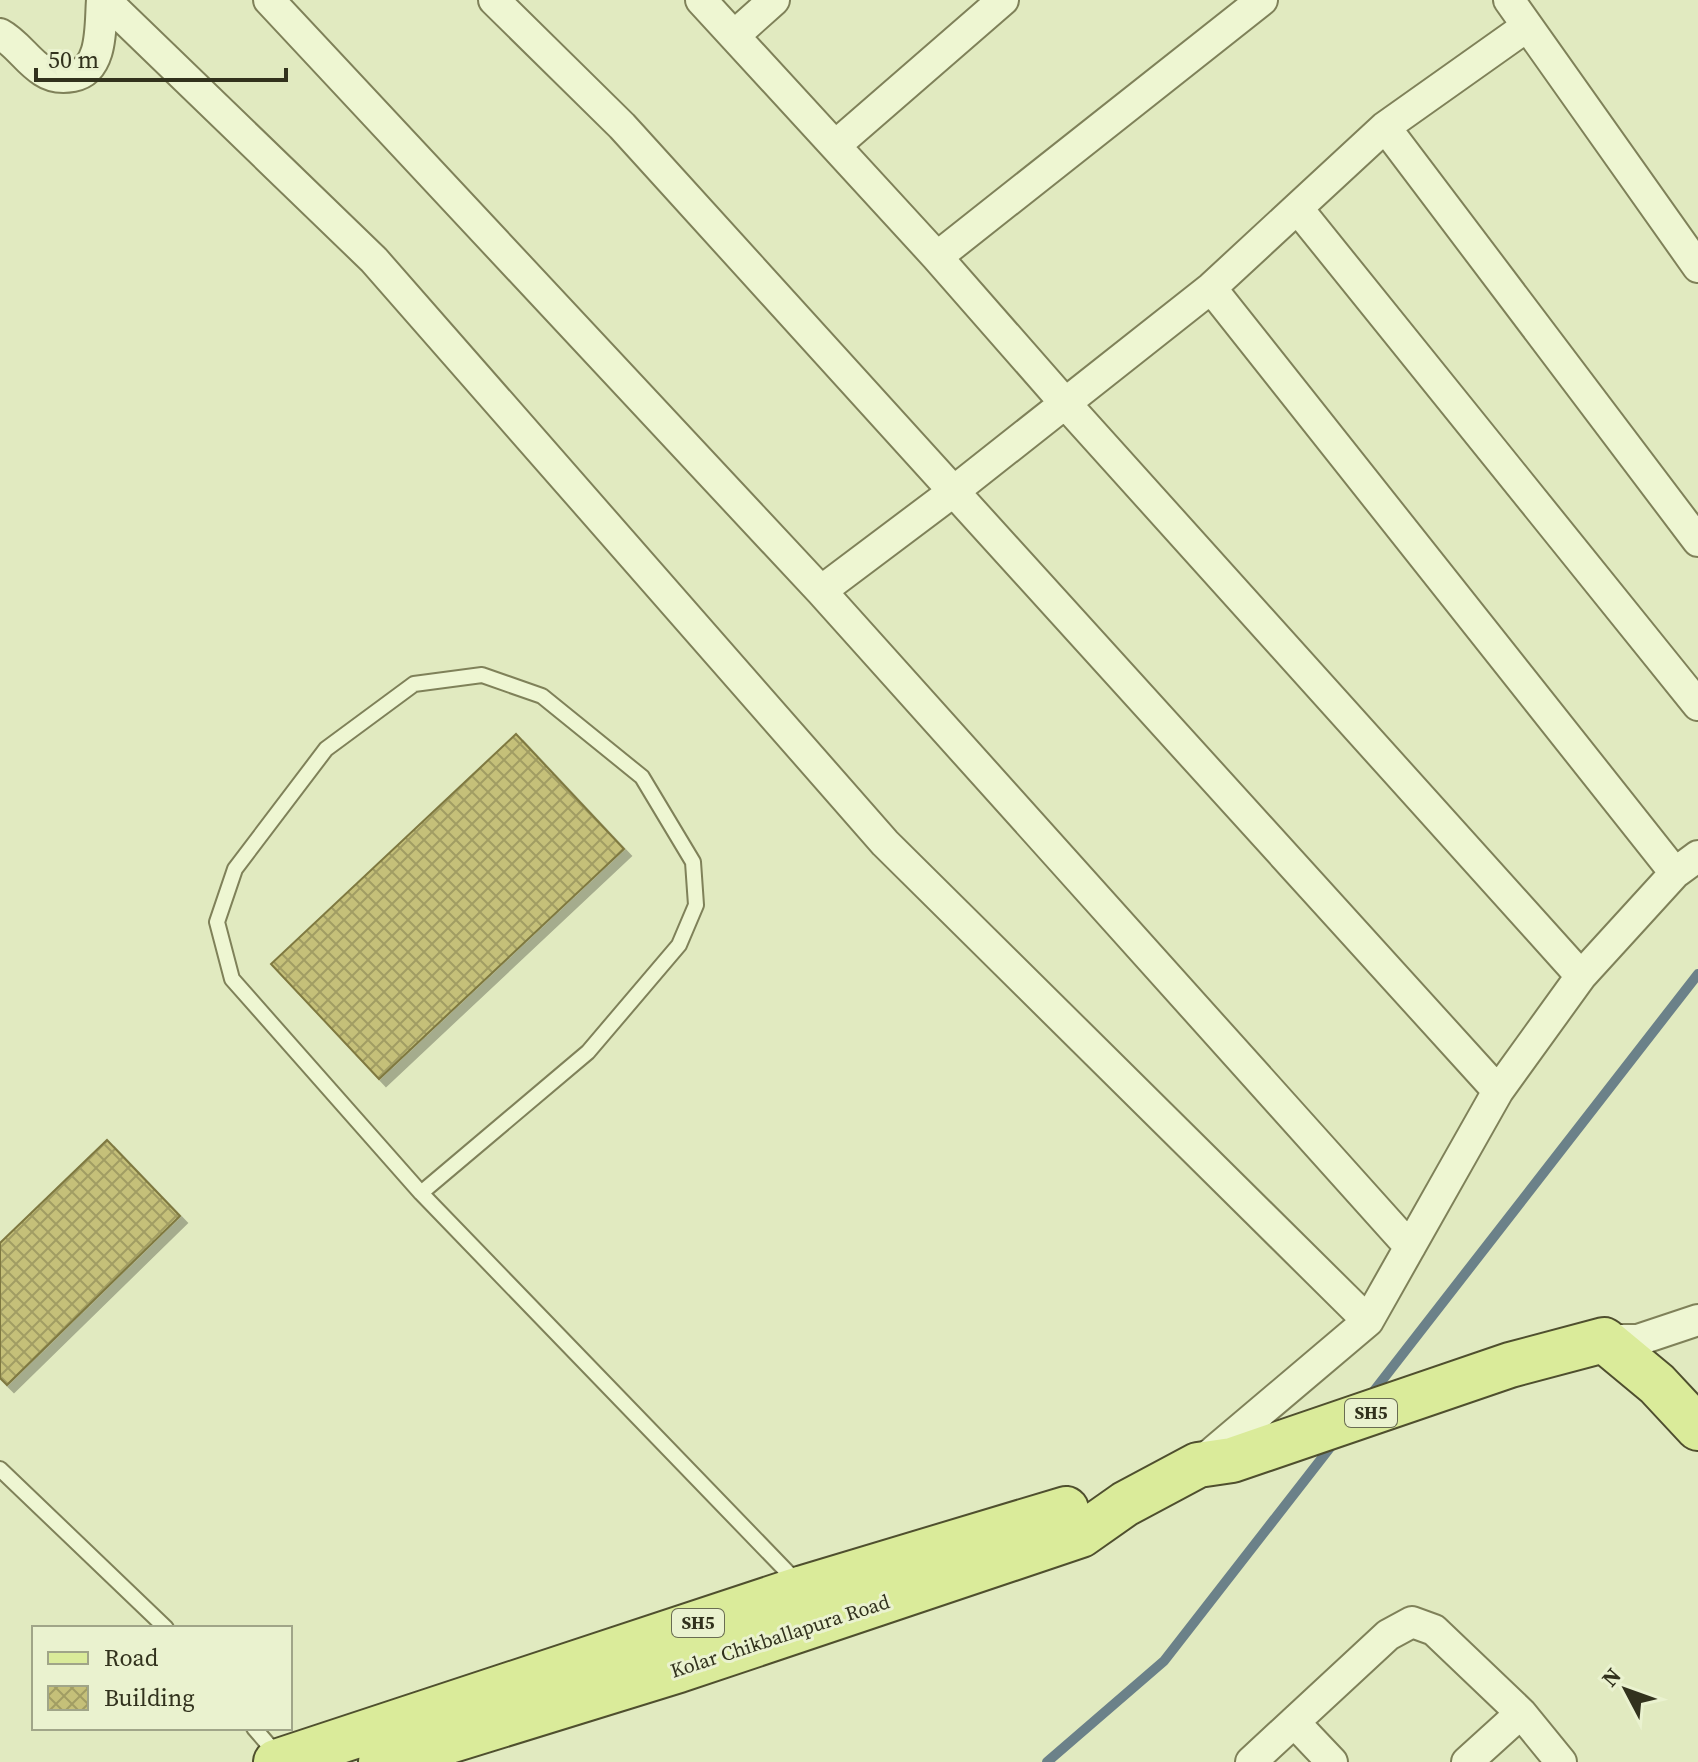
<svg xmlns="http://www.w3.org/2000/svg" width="1698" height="1762" font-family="'Source Serif 4',serif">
<defs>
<pattern id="building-cross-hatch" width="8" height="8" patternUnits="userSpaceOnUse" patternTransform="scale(2)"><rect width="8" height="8" fill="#c5c079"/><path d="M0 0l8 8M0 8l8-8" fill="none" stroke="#a19d63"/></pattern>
<filter id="shadow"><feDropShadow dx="7" dy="7" stdDeviation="0" flood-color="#0004"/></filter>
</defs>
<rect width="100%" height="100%" fill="#e1eac0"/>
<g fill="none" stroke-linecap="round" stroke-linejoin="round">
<path stroke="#6b8189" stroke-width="10" d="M 1370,1396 L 1698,974
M 1047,1762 L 1164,1661 L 1336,1440"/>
</g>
<path fill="url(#building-cross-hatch)" stroke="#7f7941" stroke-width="2" filter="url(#shadow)" d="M 516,734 L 624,849 L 379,1079 L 271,964 Z
M 107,1140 L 180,1216 L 7,1385 L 0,1378 L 0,1243 Z"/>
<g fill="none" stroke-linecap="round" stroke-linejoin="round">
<g stroke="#7f8159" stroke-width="18">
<path id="lane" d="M 421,1193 L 588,1052 L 679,945 L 696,905 L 693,862 L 642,777 L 542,696 L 482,675 L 414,684 L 326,749 L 235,869 L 217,922 L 232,979 L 421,1193 L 797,1582
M 0,1469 L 166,1628
M 254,1728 L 279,1757"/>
</g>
<g stroke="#7f8159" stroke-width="34">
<path id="street" d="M 105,0 L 374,260 L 885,843 L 1368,1321
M 269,0 L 821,591 L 1410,1247
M 494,0 L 622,126 L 1498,1091
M 701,0 L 937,257 L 1065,403 L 1581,976
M 1509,0 L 1698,267
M 0,34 C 17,43 27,61 43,71 C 52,77 62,78 73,76 C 104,70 100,24 102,0
M 735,35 L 774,0
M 1385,127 L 1698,541
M 836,145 L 1003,0
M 1298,209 L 1698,705
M 937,257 L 1262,0
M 1211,288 L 1675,873
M 821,591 L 954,491 L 1211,288 L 1385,127 L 1526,27
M 1604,1340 L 1638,1340 L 1698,1320
M 1199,1464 L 1368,1321 L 1498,1091 L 1581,976 L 1675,873 L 1698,856
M 1294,1722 L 1332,1762
M 1251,1762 L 1388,1635 L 1412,1622 L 1434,1630 L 1521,1713 L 1561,1762
M 1467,1762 L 1521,1713"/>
</g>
<g stroke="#4f4f2e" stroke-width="48">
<path id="primary" d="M 276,1762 L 803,1588 L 1066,1509
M 381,1762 L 679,1670 L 1081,1535 L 1125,1504 L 1198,1465 L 1232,1460 L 1510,1365 L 1604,1340 L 1657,1384 L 1698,1428"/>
</g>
<use href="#lane" stroke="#eef6d2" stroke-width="14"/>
<use href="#street" stroke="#eef6d2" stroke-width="30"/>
<use href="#primary" stroke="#daeb9a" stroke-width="44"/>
</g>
<g text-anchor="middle" stroke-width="6" stroke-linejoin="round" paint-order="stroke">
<g fill="#eaf2cf" stroke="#696c52" stroke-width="2">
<rect x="1345" y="1399" width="52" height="28" rx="6"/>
<rect x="672" y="1609" width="52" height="28" rx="6"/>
</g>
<g font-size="18" font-weight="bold" fill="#32321d">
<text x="1371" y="1419">SH5</text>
<text x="698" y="1629">SH5</text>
</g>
<g font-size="20" fill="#32321d" stroke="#eaf2cf">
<text transform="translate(780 1636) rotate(-18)" y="7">Kolar Chikballapura Road</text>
</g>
</g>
<rect x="32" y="1626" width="260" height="104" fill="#eaf2cf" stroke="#a0a588" stroke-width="2"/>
<rect x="48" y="1652" width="40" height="12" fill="#daeb9a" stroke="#a0a588" stroke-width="2"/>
<text x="104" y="1666" font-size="24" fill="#32321d">Road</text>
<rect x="48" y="1686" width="40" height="24" fill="url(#building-cross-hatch)" stroke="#a0a588" stroke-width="2"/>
<text x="104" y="1706" font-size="24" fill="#32321d">Building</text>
<g transform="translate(1626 1690) rotate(311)" stroke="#eaf2cf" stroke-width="6" paint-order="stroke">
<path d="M0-6L14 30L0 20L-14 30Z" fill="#32321d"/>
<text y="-12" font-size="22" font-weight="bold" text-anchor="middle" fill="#32321d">N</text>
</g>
<path d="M36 68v12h250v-12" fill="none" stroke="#32321d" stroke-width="4"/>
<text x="48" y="68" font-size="24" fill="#32321d" stroke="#eaf2cf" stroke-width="6" paint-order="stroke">50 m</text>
</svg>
